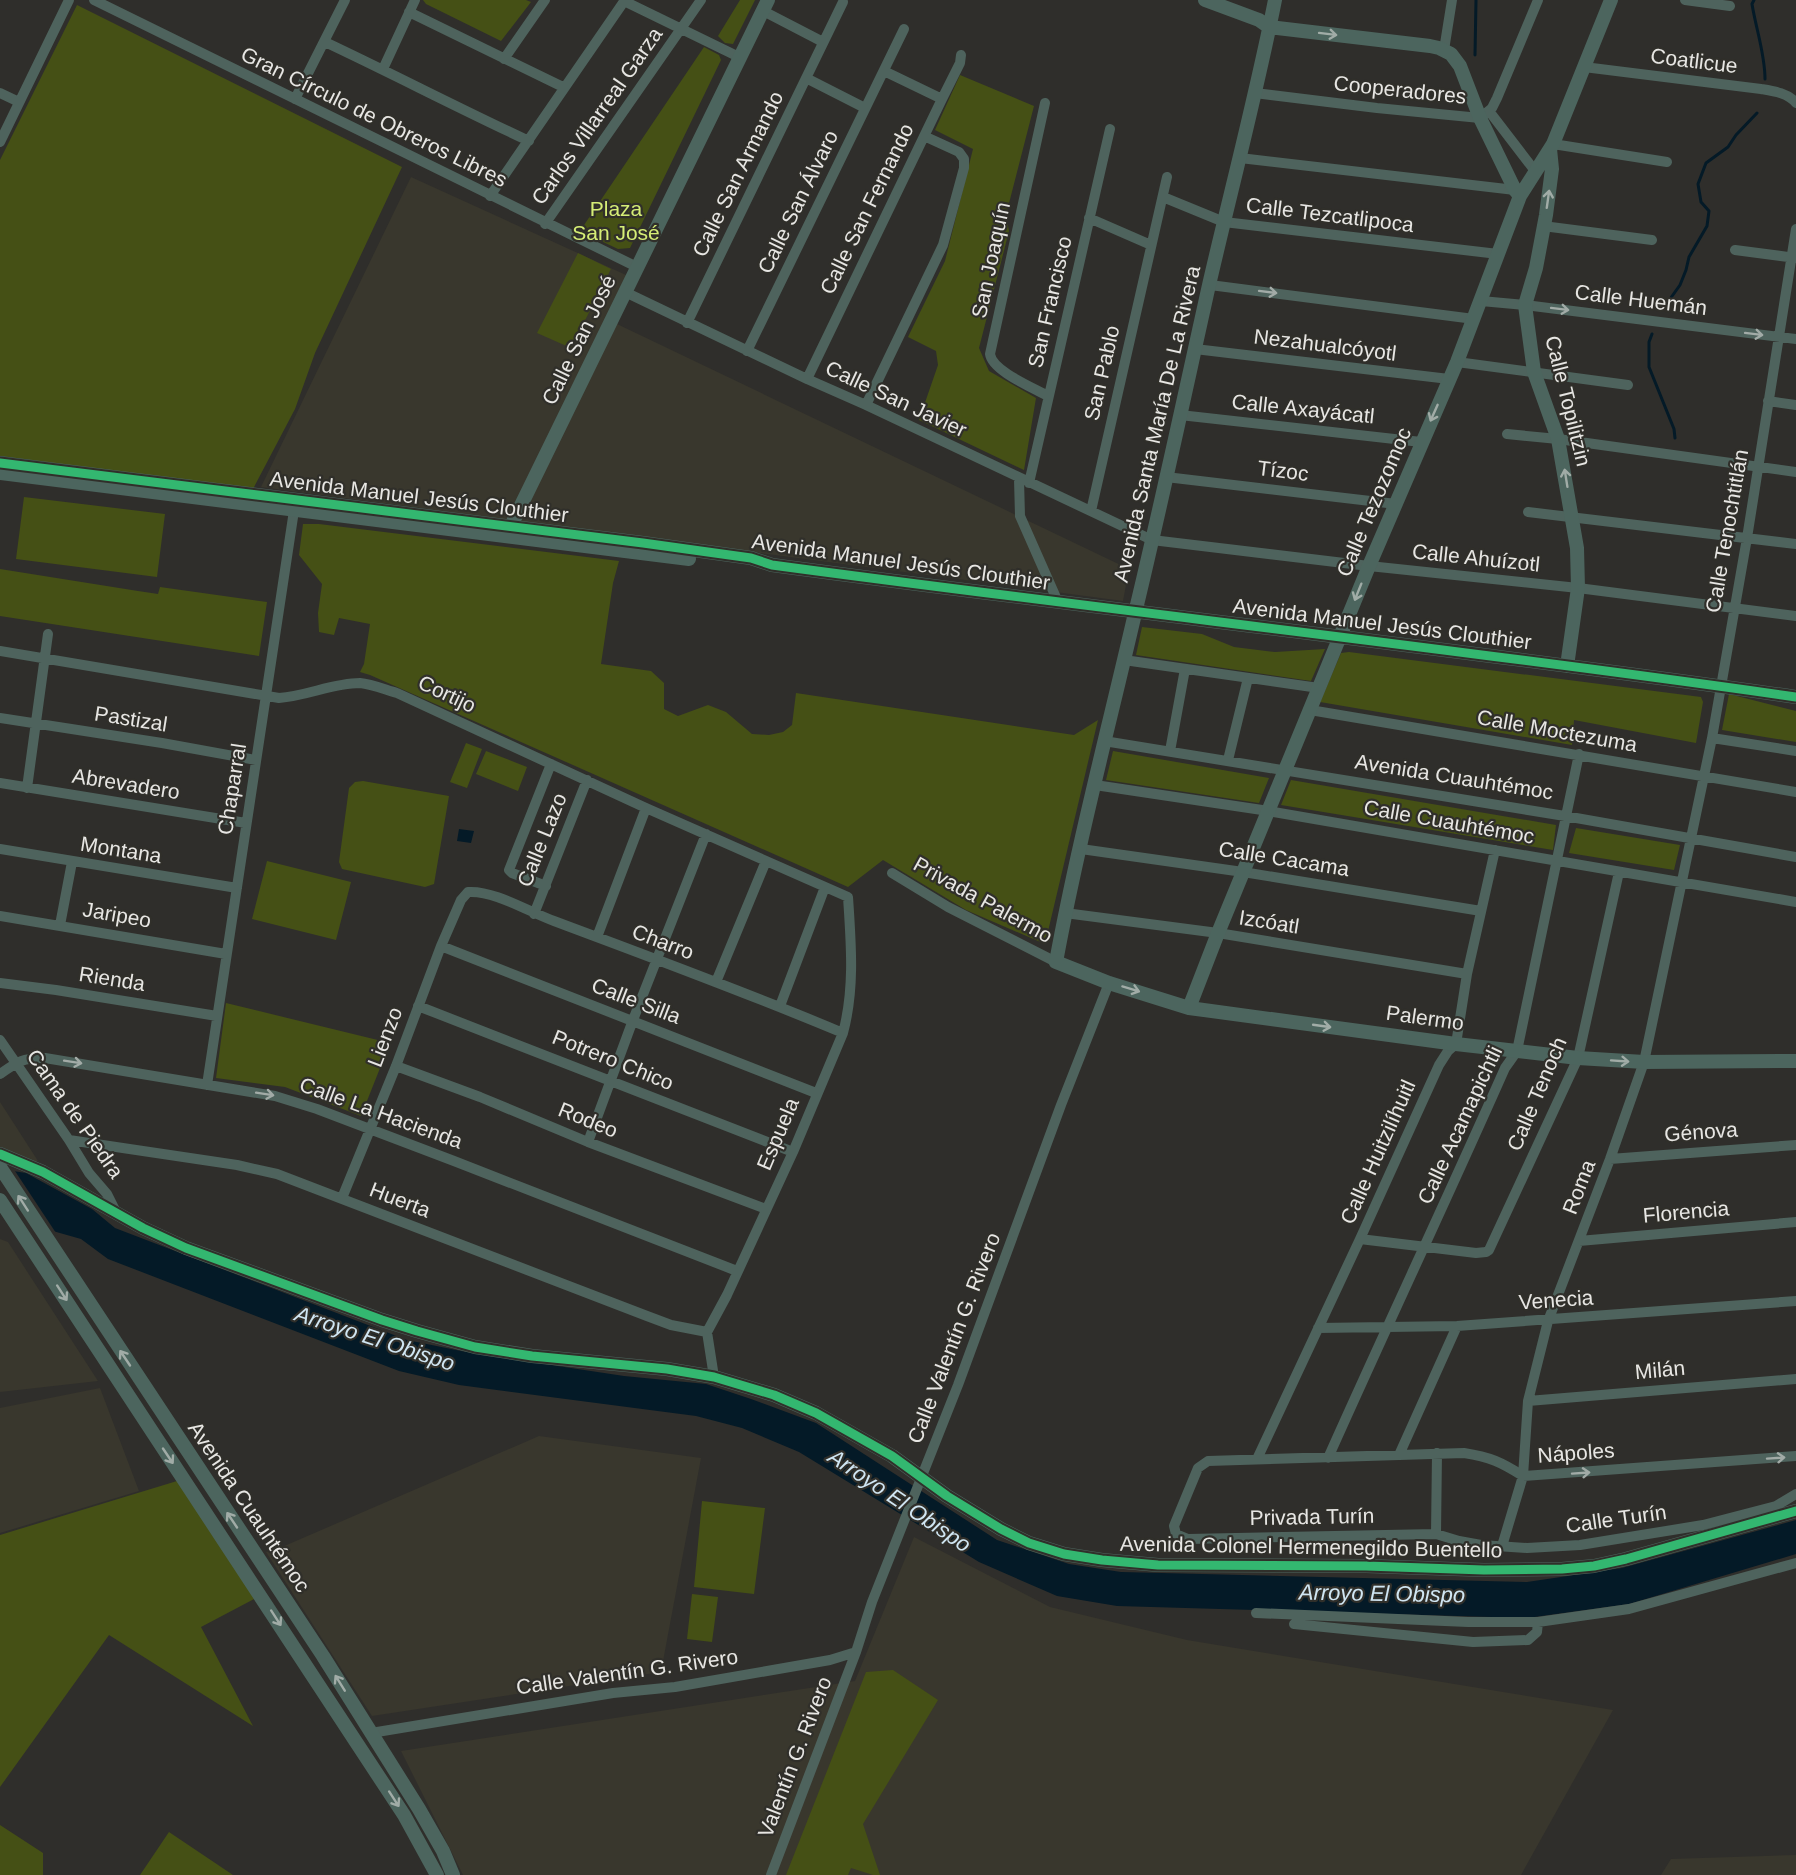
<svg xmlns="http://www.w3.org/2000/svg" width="1796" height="1875" font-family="Arial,sans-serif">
<rect width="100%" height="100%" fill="#2f2e2b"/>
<path fill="#39372d" d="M 411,177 L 637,280 L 617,324 L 1129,569 L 1123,601 L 261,487 Z
M 0,1102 L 38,1161 L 35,1162 L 0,1147 Z
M 0,1239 L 8,1242 L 98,1381 L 0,1392 Z
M 100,1388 L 139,1491 L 0,1533 L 0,1408 Z
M 539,1436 L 701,1458 L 661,1672 L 372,1716 L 266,1552 L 282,1547 Z
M 914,1537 L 1050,1607 L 1187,1640 L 1613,1710 L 1521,1875 L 463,1875 L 401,1751 L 855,1681 Z
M 1796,1855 L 1796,1875 L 1661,1875 L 1671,1859 Z"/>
<path fill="#455015" d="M 423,0 L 526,0 L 531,2 L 501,41 L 426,4 Z
M 740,0 L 755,0 L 733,44 L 725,43 L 718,36 Z
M 77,5 L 402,167 L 315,353 L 295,409 L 253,489 L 0,456 L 0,160 Z
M 704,47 L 719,55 L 721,60 L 630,248 L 618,249 L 580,231 Z
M 960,75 L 1034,106 L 1006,215 L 1009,231 L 979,348 L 989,371 L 1036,398 L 1024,470 L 919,420 L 938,365 L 936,351 L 908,337 L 945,261 L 973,149 L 935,130 Z
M 578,253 L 611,269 L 571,348 L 537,333 Z
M 24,497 L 165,514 L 157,577 L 16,559 Z
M 303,524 L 319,524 L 619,561 L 613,583 L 601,664 L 651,671 L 664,683 L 664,709 L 678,716 L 708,705 L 726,712 L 752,734 L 769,735 L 783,732 L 792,725 L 796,693 L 1074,735 L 1098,720 L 1045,944 L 966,910 L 883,860 L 848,887 L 370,675 L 360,672 L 364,664 L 370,624 L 339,618 L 334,635 L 319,632 L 318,613 L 322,584 L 299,555 Z
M 0,569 L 138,591 L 158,594 L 160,587 L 267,602 L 259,656 L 0,616 Z
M 1142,627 L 1202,634 L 1234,647 L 1275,652 L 1325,649 L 1311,681 L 1136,655 Z
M 1349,652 L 1701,697 L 1703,702 L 1696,743 L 1574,720 L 1572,745 L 1320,702 L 1341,653 Z
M 1729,694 L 1796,711 L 1796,742 L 1722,730 Z
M 466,743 L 482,749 L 467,788 L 450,782 Z
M 486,751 L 527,767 L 518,791 L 476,774 Z
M 1113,751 L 1269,778 L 1259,803 L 1106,780 Z
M 1291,780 L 1556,825 L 1553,850 L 1281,805 Z
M 363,781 L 449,796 L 434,884 L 425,887 L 342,869 L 339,862 L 349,788 L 355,782 Z
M 1576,828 L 1680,845 L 1674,870 L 1569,853 Z
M 267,861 L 351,882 L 336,940 L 252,919 Z
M 226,1003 L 390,1043 L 361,1116 L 285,1087 L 216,1078 Z
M 177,1481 L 256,1598 L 201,1627 L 253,1726 L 109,1635 L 0,1787 L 0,1535 Z
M 702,1501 L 765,1508 L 754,1594 L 694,1587 Z
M 692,1594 L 718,1597 L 712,1642 L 687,1639 Z
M 893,1670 L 938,1700 L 863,1824 L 880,1875 L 873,1875 L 851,1868 L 848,1875 L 786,1875 L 866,1672 Z
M 0,1825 L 43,1853 L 43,1875 L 0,1875 Z
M 169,1832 L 233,1875 L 140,1875 Z"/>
<path fill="#041a27" d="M 459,829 L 474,831 L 471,843 L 457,841 Z
M 0,1169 L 26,1173 L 92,1209 L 115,1228 L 407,1340 L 466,1352 L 624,1376 L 706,1384 L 751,1399 L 816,1423 L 997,1540 L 1069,1564 L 1121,1572 L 1527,1582 L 1622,1568 L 1796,1520 L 1796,1554 L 1629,1604 L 1527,1618 L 1117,1606 L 1057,1596 L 979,1562 L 799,1452 L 742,1428 L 696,1416 L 459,1385 L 399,1371 L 108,1259 L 81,1239 L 0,1216 Z"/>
<path fill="#2f2e2b" d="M 0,1166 L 13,1168 L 58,1236 L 3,1220 L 0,1216 Z"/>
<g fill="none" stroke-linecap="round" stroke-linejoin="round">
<path stroke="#041a27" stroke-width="3" d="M 1754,0 L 1752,4 C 1756,29 1765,54 1765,79
M 1475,55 L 1476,0
M 1665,306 L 1680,285 L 1686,270 L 1689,257 L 1707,226 L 1709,211 L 1701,202 L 1698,184 L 1706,163 L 1728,147 L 1736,135 L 1757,113
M 1652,334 L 1649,342 L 1649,367 L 1674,429 L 1675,438"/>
<path stroke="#4e635d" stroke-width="10" d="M 94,0 L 637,267
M 1685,0 L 1730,6
M 624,1 L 739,57
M 763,11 L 823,42
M 409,12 L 563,87
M 325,42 C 393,74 460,109 529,141
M 1444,50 L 1452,0
M 504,59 L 545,0
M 1584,67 L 1761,89 C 1773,91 1788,93 1796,103
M 383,69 L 415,0
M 884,71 L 942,99
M 806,78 L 865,108
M 0,93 L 19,102
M 1255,93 L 1377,108 L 1480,118 L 1492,108 L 1497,98 L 1538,0
M 295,99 L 345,0
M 1045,103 L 990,354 C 992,371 1034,388 1048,396
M 1489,111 L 1535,171
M 0,142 L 69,0
M 1553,144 L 1667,162
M 1240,158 L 1515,190
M 490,196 L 625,0
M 1163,197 L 1224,222 L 1498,254
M 1089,218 L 1151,245
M 545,224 L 701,0
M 1543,226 L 1652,240
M 1735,250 L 1796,258
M 1210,285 L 1474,319
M 625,292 L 807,379 L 866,405 L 1152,540 L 1369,566 L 1578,588 L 1796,616
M 1481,301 L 1525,305 L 1796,339
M 687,323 L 843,2
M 1195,349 L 1449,379
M 747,351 L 904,29
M 1457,362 L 1628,385
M 807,379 L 942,99 L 960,63 L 961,55
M 1768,401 L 1796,405
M 866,405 L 943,245 L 964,168 L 964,159 L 959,152 L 924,136
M 1180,415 L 1421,442
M 1507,434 L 1558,439 L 1796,472
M 1166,477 L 1396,504
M 1019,479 L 1020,516 L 1058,602
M 1029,483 L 1110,129
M 1091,511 L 1167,177
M 1528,512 L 1796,544
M 0,651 L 279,698 C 307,696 333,683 360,683 C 372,684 386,690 397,693 L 646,808 L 848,897 C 851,943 855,988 843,1033 L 793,1152 L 727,1295 L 707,1332 L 714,1377
M 1124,660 L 1319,688
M 1310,710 L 1796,792
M 0,718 L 162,743 L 256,760
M 1712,738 L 1796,751
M 1104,741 L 1565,816 L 1796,857
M 1170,751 L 1185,669
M 1228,760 L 1248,678
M 0,783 L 246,823
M 1095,785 L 1262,810 L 1796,902
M 27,788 L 48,634
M 0,849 L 237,888
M 1081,849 L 1243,872 L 1481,911
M 892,873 L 948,907 L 1056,962
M 546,886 L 512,873 L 509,870 L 551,764
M 1065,913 L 1218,933 L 1467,974
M 534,914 L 587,780
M 0,916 L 226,954
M 60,925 L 72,862
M 597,937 L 646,808
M 441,946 L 816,1093
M 716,982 L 766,861
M 0,983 L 56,990 L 217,1016
M 418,1006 L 793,1152
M 780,1006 L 825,887
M 0,1040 L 69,1140 L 89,1173 L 107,1194 L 116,1212
M 396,1066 L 480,1097 L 588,1142 L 766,1209
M 0,1074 C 17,1062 24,1057 45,1058 L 275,1096 L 317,1109 L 454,1161 L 737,1271
M 207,1085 L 295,504
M 69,1140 L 237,1165 L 277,1174 L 647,1316 L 671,1325 L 707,1332
M 588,1142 L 633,1020 L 706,834
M 1610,1159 L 1796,1145
M 342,1198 L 396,1066 L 441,946 L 461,900 L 468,892 C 494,890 529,912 554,921 C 650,957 748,993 843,1033
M 1360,1239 L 1476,1253 L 1486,1252 L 1489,1250 L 1578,1058 L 1619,872
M 1579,1241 L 1796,1222
M 1318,1328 L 1457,1326 L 1796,1301
M 1528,1401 L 1796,1379
M 1399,1455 L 1457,1326
M 1796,1456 L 1523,1476 C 1501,1462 1490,1457 1464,1453 L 1208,1461 L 1198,1468 L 1174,1526 L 1176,1534 L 1188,1539 L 1436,1534 L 1459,1541 L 1481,1545 L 1527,1548 L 1580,1545 L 1703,1525 L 1776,1506 L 1796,1494
M 1328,1458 C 1386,1328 1447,1199 1505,1068 L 1517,1051 L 1579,754
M 1257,1459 L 1360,1239 L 1439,1065 L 1448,1051 L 1456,1044 L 1467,974 L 1495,850
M 1436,1534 L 1437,1453
M 1502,1546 L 1523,1476 L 1528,1401 L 1548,1321 L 1610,1159 L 1644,1062 L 1712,738 L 1747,538 L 1796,229
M 1256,1613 L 1468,1622 L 1538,1622 L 1629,1609 L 1796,1563
M 1294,1624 L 1473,1642 L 1528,1640 L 1537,1632 L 1538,1622
M 371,1733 L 613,1693 L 675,1687 L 830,1660 L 856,1652
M 771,1875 L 856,1652 L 872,1602 L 958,1385 L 1061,1105 L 1109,983"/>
<path stroke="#4c655e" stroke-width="14" d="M 1205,0 L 1259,20 L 1269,27 L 1430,46 L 1439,48 L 1451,54 L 1460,66 L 1480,118 L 1515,190 L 1520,196
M 1275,0 C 1256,96 1231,190 1209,285 C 1185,393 1162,501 1136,609 C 1109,726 1078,843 1056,962 L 1109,983 L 1189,1008 L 1456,1044 L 1578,1058 L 1644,1062 L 1796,1061
M 1550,149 L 1552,169 L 1546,215 L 1536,268 L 1525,305 L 1534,372 L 1558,439 L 1577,548 L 1578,588 L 1567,666
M 0,463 L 643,543 L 751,558 L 772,565 C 1113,611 1455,648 1796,697
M 0,473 L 689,559
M 508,532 L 768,0
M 1189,1008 L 1218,933 L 1369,566 L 1457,362 L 1520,196 L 1553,144 L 1611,0
M 0,1154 L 43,1172 L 143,1228 L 186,1248 L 382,1320 L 417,1331 L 475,1347 L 532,1356 L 667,1369 L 714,1377 L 774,1395 L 816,1413 L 892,1456 L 947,1496 L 1001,1529 L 1029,1543 L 1064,1554 L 1102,1560 L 1158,1565 L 1366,1566 L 1484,1570 L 1562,1569 L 1594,1566 L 1626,1559 L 1796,1511
M 0,1167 L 323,1656 L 419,1809 L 443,1851 L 453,1875
M 0,1200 L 404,1815 L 437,1875"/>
<g stroke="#302f2a" stroke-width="13">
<path id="cycleway" d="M 0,463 L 643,543 L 751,558 L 772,565 C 1113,611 1455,648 1796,697
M 0,1154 L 43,1172 L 143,1228 L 186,1248 L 382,1320 L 417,1331 L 475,1347 L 532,1356 L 667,1369 L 714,1377 L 774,1395 L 816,1413 L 892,1456 L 947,1496 L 1001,1529 L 1029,1543 L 1064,1554 L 1102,1560 L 1158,1565 L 1366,1566 L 1484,1570 L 1562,1569 L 1594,1566 L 1626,1559 L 1796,1511"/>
</g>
<use href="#cycleway" stroke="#33b770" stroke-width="9"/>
</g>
<defs><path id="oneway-shaft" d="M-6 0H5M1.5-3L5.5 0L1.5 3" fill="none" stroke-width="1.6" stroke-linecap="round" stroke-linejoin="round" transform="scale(1.5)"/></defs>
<g stroke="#a1aca7">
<use href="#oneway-shaft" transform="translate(1328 34) rotate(7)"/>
<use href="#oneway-shaft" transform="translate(1548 199) rotate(-82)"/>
<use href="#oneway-shaft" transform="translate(1434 413) rotate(114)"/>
<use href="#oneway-shaft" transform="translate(1566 478) rotate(-99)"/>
<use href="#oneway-shaft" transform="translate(1358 592) rotate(112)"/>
<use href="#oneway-shaft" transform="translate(1131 989) rotate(17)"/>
<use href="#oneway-shaft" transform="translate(1322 1026) rotate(8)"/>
<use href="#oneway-shaft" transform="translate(1620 1061) rotate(4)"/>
<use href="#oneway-shaft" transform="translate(23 1203) rotate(-123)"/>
<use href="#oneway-shaft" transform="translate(62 1293) rotate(57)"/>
<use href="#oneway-shaft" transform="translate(125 1358) rotate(-124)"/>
<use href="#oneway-shaft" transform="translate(168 1456) rotate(56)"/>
<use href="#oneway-shaft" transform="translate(232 1520) rotate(-124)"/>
<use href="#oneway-shaft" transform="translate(276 1618) rotate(57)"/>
<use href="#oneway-shaft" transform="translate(340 1683) rotate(-122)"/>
<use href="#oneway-shaft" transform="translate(394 1799) rotate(57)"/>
</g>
<g stroke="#a2aba7">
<use href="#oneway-shaft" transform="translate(1268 292) rotate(7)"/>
<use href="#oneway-shaft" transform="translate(1560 309) rotate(7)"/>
<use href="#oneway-shaft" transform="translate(1754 334) rotate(7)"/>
<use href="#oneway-shaft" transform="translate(73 1062) rotate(9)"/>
<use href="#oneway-shaft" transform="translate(265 1094) rotate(9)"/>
<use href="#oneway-shaft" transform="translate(1776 1458) rotate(-4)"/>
<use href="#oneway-shaft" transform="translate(1581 1473) rotate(-4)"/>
</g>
<g text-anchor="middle" stroke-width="4.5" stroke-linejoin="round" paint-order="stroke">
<g font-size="21" fill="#e7e6e3" stroke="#302f2a">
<text transform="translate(1694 61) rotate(7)" y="7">Coatlicue</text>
<text transform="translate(1400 90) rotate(6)" y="7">Cooperadores</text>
<text transform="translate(597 116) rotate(-55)" y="7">Carlos Villarreal Garza</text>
<text transform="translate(374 117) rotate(26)" y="7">Gran Círculo de Obreros Libres</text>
<text transform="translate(738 174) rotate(-64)" y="7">Calle San Armando</text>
<text transform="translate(798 202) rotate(-64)" y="7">Calle San Álvaro</text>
<text transform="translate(867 209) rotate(-64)" y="7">Calle San Fernando</text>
<text transform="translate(1330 215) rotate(7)" y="7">Calle Tezcatlipoca</text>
<text transform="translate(991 260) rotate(-78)" y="7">San Joaquín</text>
<text transform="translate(1641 300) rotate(7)" y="7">Calle Huemán</text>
<text transform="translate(1050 302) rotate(-77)" y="7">San Francisco</text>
<text transform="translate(579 340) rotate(-64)" y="7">Calle San José</text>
<text transform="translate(1325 345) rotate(7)" y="7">Nezahualcóyotl</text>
<text transform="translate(1102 373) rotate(-77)" y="7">San Pablo</text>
<text transform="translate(896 399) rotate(25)" y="7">Calle San Javier</text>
<text transform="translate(1568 401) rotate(76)" y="7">Calle Topilitzin</text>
<text transform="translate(1303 409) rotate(6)" y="7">Calle Axayácatl</text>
<text transform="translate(1157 424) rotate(-77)" y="7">Avenida Santa María De La Rivera</text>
<text transform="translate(1283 471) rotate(7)" y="7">Tízoc</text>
<text transform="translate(419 497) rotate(7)" y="7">Avenida Manuel Jesús Clouthier</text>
<text transform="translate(1374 502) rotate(-67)" y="7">Calle Tezozomoc</text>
<text transform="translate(1727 531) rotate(-80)" y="7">Calle Tenochtitlán</text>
<text transform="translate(1476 558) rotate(6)" y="7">Calle Ahuízotl</text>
<text transform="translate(901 562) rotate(8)" y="7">Avenida Manuel Jesús Clouthier</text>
<text transform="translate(1382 624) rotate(7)" y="7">Avenida Manuel Jesús Clouthier</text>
<text transform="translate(447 694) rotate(25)" y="7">Cortijo</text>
<text transform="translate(131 719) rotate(9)" y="7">Pastizal</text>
<text transform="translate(1557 731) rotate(10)" y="7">Calle Moctezuma</text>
<text transform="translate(1454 777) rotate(9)" y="7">Avenida Cuauhtémoc</text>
<text transform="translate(126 784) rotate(9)" y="7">Abrevadero</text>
<text transform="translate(232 789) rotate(-81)" y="7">Chaparral</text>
<text transform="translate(1449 822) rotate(10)" y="7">Calle Cuauhtémoc</text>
<text transform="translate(542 840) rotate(-68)" y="7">Calle Lazo</text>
<text transform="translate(121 850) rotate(9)" y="7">Montana</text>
<text transform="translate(1284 859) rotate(9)" y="7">Calle Cacama</text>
<text transform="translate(983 900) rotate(29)" y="7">Privada Palermo</text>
<text transform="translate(117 915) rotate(10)" y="7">Jaripeo</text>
<text transform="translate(1269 922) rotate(9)" y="7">Izcóatl</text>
<text transform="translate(663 942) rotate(21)" y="7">Charro</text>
<text transform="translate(112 979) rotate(9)" y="7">Rienda</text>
<text transform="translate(636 1001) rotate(21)" y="7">Calle Silla</text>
<text transform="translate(1425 1018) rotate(8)" y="7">Palermo</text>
<text transform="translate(385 1037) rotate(-69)" y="7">Lienzo</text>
<text transform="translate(613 1060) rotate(22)" y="7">Potrero Chico</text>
<text transform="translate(1537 1094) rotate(-67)" y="7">Calle Tenoch</text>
<text transform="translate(381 1113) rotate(20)" y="7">Calle La Hacienda</text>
<text transform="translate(75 1114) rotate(55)" y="7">Cama de Piedra</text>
<text transform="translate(588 1120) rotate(22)" y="7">Rodeo</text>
<text transform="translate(1460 1125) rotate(-65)" y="7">Calle Acamapichtli</text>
<text transform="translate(1701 1132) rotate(-4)" y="7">Génova</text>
<text transform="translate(778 1134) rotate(-67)" y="7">Espuela</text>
<text transform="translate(1378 1152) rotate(-66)" y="7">Calle Huitzilíhuitl</text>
<text transform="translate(1579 1187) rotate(-69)" y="7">Roma</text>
<text transform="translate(400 1200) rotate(21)" y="7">Huerta</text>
<text transform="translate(1686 1212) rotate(-5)" y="7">Florencia</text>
<text transform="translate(1556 1300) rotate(-4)" y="7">Venecia</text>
<text transform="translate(954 1338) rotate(-69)" y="7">Calle Valentín G. Rivero</text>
<text transform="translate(1660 1370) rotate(-5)" y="7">Milán</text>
<text transform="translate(1576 1453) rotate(-4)" y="7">Nápoles</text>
<text transform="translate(249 1507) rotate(56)" y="7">Avenida Cuauhtémoc</text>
<text transform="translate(1312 1517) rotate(-1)" y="7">Privada Turín</text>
<text transform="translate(1616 1519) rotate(-8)" y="7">Calle Turín</text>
<text transform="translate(1311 1547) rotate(1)" y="7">Avenida Colonel Hermenegildo Buentello</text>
<text transform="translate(627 1672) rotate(-8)" y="7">Calle Valentín G. Rivero</text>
<text transform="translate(795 1757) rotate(-69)" y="7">Valentín G. Rivero</text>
</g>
<g font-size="21" fill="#d5ed76" stroke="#302f2a">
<text x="616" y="216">Plaza<tspan x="616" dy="24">San José</tspan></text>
</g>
<g font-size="22" font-style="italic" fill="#d0e6f3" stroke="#302f2a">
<text transform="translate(375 1338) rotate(18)" y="8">Arroyo El Obispo</text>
<text transform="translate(900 1500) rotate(34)" y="8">Arroyo El Obispo</text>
<text transform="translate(1382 1593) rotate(1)" y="8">Arroyo El Obispo</text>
</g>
</g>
</svg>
